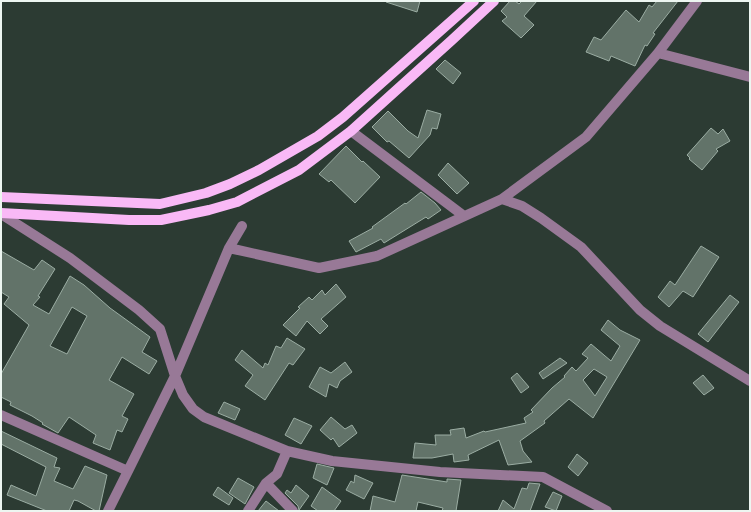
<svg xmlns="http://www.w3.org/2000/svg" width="751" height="512" font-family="'PT Sans Narrow',sans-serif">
<rect width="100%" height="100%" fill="#2c3b33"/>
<path fill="#627369" stroke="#9bada3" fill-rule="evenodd" d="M 387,1 L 420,1 L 417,12 L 386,2 Z
M 510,1 L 515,1 L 519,4 L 522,1 L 537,1 L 524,16 L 534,25 L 521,38 L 502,21 L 507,17 L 501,11 Z
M 657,1 L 678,1 L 653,33 L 655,34 L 647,46 L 645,45 L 635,66 L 611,56 L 609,61 L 586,52 L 594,37 L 601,40 L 626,10 L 639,22 L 649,5 L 652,7 Z
M 445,60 L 461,73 L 453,84 L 436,69 Z
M 427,110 L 441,114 L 437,129 L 432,128 L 430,135 L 409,158 L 389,141 L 387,142 L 372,127 L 388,111 L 408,131 L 418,138 Z
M 711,128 L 718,134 L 723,129 L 730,141 L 716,149 L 718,151 L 702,170 L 689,159 L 690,158 L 687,155 Z
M 346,146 L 362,162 L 363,161 L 380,177 L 355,203 L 331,180 L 329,182 L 319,174 Z
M 448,163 L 469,183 L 457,194 L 438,175 Z
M 421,192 L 435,203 L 441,210 L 428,219 L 426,217 L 384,243 L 381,239 L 356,252 L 349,241 L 373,228 L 372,227 L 405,203 L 406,204 Z
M 701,246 L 719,257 L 693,297 L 683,291 L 669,307 L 658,297 L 670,281 L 675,285 Z
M 1,251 L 34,270 L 42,260 L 55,269 L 38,296 L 40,297 L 33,305 L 49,314 L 70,276 L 84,285 L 110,308 L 150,337 L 142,352 L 157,361 L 149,374 L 122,357 L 109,380 L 134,394 L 122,416 L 128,419 L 122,432 L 117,430 L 110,450 L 93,443 L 96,435 L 69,417 L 58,433 L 42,424 L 43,423 L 32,416 L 10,405 L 11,402 L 1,397 L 1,374 L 29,325 L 4,304 L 9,297 L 1,292 ZM 72,307 L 87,316 L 67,354 L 50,346 Z
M 336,284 L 346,297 L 321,319 L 328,326 L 320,334 L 307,321 L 296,336 L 283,325 L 300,308 L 298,307 L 309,297 L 312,300 L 322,290 L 325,295 Z
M 730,295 L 739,302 L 708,342 L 698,334 Z
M 608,320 L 620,330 L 640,340 L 593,418 L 569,399 L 544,421 L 545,423 L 520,441 L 523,451 L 532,462 L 508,465 L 499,440 L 468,455 L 469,460 L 454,462 L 453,454 L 432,458 L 413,458 L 415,443 L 436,445 L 435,435 L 451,435 L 450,430 L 464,428 L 466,438 L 484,431 L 485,432 L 526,423 L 524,418 L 533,412 L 531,410 L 552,388 L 565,377 L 564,376 L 572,367 L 576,371 L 588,358 L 582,354 L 591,344 L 611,361 L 620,346 L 601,330 ZM 594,369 L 607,377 L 595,396 L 583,380 Z
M 287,338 L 305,349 L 293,365 L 289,363 L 265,400 L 245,386 L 253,375 L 235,360 L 242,350 L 263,368 L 265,363 L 268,365 L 276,346 L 281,348 Z
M 560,358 L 567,363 L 543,379 L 539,373 Z
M 345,362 L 352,372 L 340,381 L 337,388 L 329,384 L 326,397 L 309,387 L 320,367 L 331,373 Z
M 517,373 L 529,387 L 521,393 L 511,378 Z
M 703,375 L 714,388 L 704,395 L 693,383 Z
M 224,402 L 240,409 L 235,420 L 218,413 Z
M 331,417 L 345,429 L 352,425 L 357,433 L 339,447 L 333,438 L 331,440 L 320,430 Z
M 294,418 L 312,426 L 301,444 L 285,435 Z
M 1,431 L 57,458 L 54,467 L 60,468 L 54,481 L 73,489 L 85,466 L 107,475 L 99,511 L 96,511 L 78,501 L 74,500 L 69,511 L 47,511 L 7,495 L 11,485 L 36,496 L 46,467 L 1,444 Z
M 577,454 L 588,463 L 578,476 L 568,467 Z
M 317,464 L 334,468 L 327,485 L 313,478 Z
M 355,475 L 373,483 L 364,499 L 346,490 L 351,481 L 354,483 Z
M 402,475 L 447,482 L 447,479 L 461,480 L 456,511 L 442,511 L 443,508 L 418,502 L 416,511 L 370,511 L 373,496 L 395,502 Z
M 238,478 L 254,487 L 245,504 L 229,493 Z
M 529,483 L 540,484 L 530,511 L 498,511 L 503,500 L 514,509 L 522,488 L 527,489 Z
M 296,485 L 309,496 L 299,510 L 298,506 L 285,493 L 287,490 L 291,493 Z
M 218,487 L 233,498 L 229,505 L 213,495 Z
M 322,487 L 341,501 L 334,511 L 318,511 L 311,506 Z
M 553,492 L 562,496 L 556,511 L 545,507 Z
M 266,501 L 279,511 L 258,511 Z"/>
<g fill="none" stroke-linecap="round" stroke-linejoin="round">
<path stroke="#987997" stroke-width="10" d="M 658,53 L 750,77
M 351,131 L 464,216
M 502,199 L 522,206 L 541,218 L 581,247 L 640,310 L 660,326 L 750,381
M 1,214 L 70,258 L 139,310 L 160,329 L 175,376 L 183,395 L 193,409 L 204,417 L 287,451 L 332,461 L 440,472 L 543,477 L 607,511
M 229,248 L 319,268 L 377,256 L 502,199 L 586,137 L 658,53 L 697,1
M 1,415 L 128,471 L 175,376 L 229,248 L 242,226
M 266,483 L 293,511
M 108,511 L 128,471
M 248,511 L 266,483 L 277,474 L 287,451"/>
<path stroke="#f9b9f6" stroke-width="10" d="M 1,197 L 160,204 L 206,193 L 230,184 L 259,170 L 318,136 L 343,117 L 474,1
M 1,213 L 129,220 L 161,220 L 209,210 L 237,202 L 299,170 L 351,131 L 452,40 L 494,1"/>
</g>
<rect width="751" height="512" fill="none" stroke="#edf6f1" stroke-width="4"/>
</svg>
